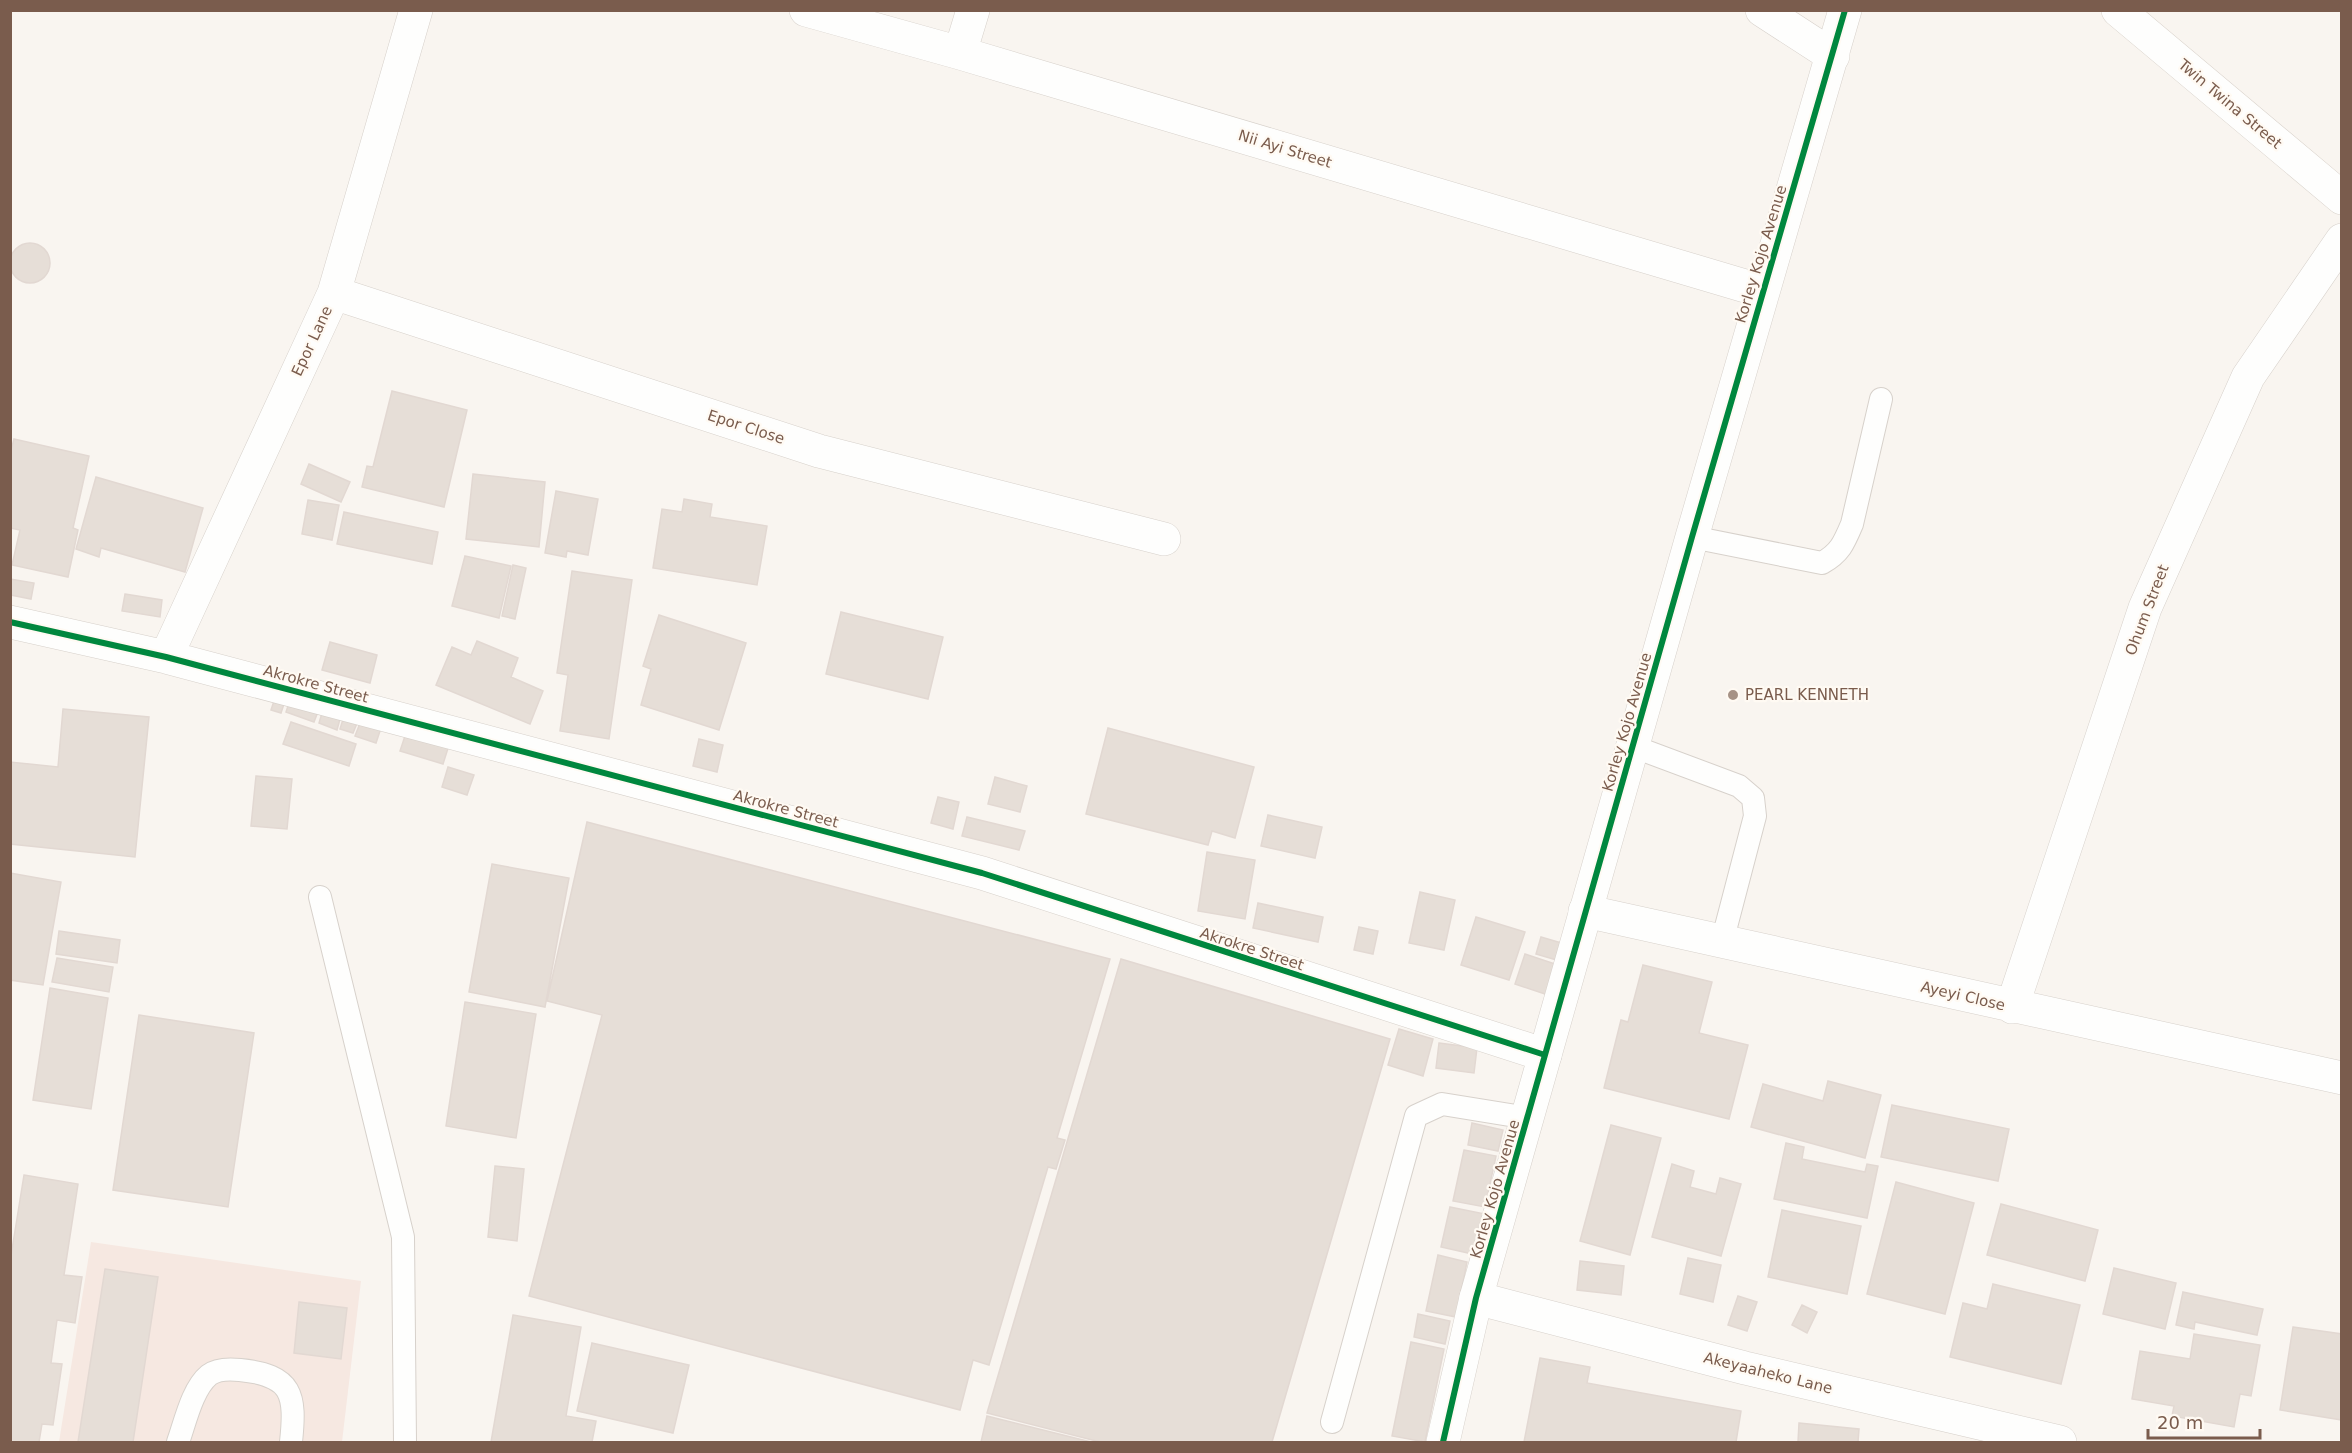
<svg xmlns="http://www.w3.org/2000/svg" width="2352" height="1453" font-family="'DejaVu Sans',sans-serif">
<rect width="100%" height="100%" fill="#f9f5f0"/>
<path fill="#f6e8e1" d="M 91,1242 L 361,1281 L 342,1442 L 59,1442 Z"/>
<path fill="#e6ded7" stroke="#e2d8d2" stroke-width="1.5" d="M10 263a20 20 0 1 1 40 0a20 20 0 1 1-40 0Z
M 392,391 L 467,410 L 444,507 L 362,487 L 367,466 L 373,467 Z
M 14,439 L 89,456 L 73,528 L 78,530 L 68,577 L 12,565 L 20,530 L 10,528 L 10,454 Z
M 309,464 L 350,482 L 341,502 L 301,484 Z
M 473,474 L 545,482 L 539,547 L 466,539 Z
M 96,477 L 203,508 L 185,572 L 101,548 L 99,557 L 76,549 Z
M 556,491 L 598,499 L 588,555 L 567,551 L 566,557 L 545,553 Z
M 684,499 L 712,504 L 710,517 L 767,526 L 757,585 L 653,568 L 662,509 L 682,512 Z
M 308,500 L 339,505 L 332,540 L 302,534 Z
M 344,512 L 438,532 L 432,564 L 337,544 Z
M 465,556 L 511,566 L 499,618 L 452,606 Z
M 513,565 L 526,568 L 515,619 L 502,616 Z
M 572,571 L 632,580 L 609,739 L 560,731 L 568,675 L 557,673 Z
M 10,579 L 34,583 L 31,599 L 10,595 Z
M 125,594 L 162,600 L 160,617 L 122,611 Z
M 841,612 L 943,637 L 928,699 L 826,674 Z
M 659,615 L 746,643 L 719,730 L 641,705 L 651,669 L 643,666 Z
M 477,641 L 518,658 L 511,677 L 543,691 L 530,724 L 436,685 L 452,647 L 471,655 Z
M 330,642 L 377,655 L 370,683 L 322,670 Z
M 290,700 L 319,709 L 314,722 L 286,712 Z
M 274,701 L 284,704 L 281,713 L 271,710 Z
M 63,709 L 149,717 L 135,857 L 10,844 L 10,762 L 58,767 Z
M 322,713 L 340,719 L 337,730 L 319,723 Z
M 344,716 L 358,721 L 353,733 L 340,729 Z
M 362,718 L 382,725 L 376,743 L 355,736 Z
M 291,722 L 356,744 L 349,766 L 283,744 Z
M 408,727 L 450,742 L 443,764 L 400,751 Z
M 1108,728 L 1254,767 L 1235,838 L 1212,831 L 1208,845 L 1086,814 Z
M 699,739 L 723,745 L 717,772 L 693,766 Z
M 448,767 L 474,775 L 467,795 L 442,787 Z
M 256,776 L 292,779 L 287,829 L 251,826 Z
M 995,777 L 1027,786 L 1020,812 L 988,804 Z
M 938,797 L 959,802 L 953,829 L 931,823 Z
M 1268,815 L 1322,827 L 1315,858 L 1261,846 Z
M 967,817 L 1025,831 L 1019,850 L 962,836 Z
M 587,822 L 1110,959 L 1057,1138 L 1065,1140 L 1056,1169 L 1048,1167 L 989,1365 L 973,1360 L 960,1410 L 529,1296 L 602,1015 L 547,1001 Z
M 1207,852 L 1255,860 L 1245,919 L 1198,911 Z
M 492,864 L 569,878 L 545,1007 L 469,992 Z
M 10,873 L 61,882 L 43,985 L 10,980 Z
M 1420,892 L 1455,900 L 1444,950 L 1409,943 Z
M 1258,903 L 1323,917 L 1318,942 L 1253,928 Z
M 1476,917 L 1525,932 L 1509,980 L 1461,965 Z
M 1359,927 L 1378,931 L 1373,954 L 1354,950 Z
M 59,931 L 120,940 L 117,963 L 56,954 Z
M 1541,937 L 1565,944 L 1560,961 L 1536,954 Z
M 1525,954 L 1561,966 L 1551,996 L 1515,984 Z
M 57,958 L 113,967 L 109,992 L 52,982 Z
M 1121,959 L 1390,1039 L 1272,1442 L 1100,1442 L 987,1413 Z
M 1643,965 L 1712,982 L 1699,1033 L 1748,1045 L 1729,1119 L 1604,1088 L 1621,1020 L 1628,1022 Z
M 50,988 L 108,998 L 91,1109 L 33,1100 Z
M 465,1002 L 536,1014 L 516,1138 L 446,1126 Z
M 139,1015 L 254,1033 L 228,1207 L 113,1190 Z
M 1399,1029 L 1433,1039 L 1423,1076 L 1388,1065 Z
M 1439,1043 L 1477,1048 L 1474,1073 L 1436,1068 Z
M 1828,1081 L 1881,1095 L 1865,1158 L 1751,1127 L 1763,1084 L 1823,1101 Z
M 1892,1105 L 2009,1129 L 1998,1181 L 1881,1157 Z
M 1472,1123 L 1503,1130 L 1498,1151 L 1468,1145 Z
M 1611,1125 L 1661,1138 L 1630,1255 L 1580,1241 Z
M 1786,1143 L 1804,1147 L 1802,1159 L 1865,1172 L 1867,1164 L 1878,1166 L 1867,1218 L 1774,1199 Z
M 1464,1150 L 1496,1156 L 1485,1207 L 1453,1201 Z
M 1672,1164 L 1694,1171 L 1690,1187 L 1716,1194 L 1720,1178 L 1741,1184 L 1721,1256 L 1652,1237 Z
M 495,1166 L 524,1169 L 517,1241 L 488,1237 Z
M 24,1175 L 78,1184 L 64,1275 L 82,1277 L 75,1323 L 57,1320 L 51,1363 L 62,1364 L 53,1425 L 42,1424 L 39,1442 L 10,1442 L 10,1262 Z
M 1896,1182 L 1974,1203 L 1945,1314 L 1867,1294 Z
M 2001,1204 L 2098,1230 L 2085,1281 L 1987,1255 Z
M 1450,1207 L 1485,1214 L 1477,1255 L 1441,1247 Z
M 1782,1210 L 1861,1226 L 1847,1294 L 1768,1277 Z
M 1438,1255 L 1467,1262 L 1456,1317 L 1426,1311 Z
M 1688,1258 L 1721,1265 L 1713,1302 L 1680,1294 Z
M 1580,1261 L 1624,1266 L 1621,1295 L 1577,1290 Z
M 2114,1268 L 2176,1283 L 2165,1329 L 2103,1314 Z
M 105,1269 L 158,1277 L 133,1442 L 78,1442 Z
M 1993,1284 L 2080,1305 L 2061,1384 L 1950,1357 L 1963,1303 L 1987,1309 Z
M 2183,1292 L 2263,1309 L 2257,1335 L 2195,1322 L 2194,1329 L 2176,1325 Z
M 1738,1296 L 1757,1302 L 1747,1331 L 1728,1325 Z
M 299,1302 L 347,1308 L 341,1359 L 294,1353 Z
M 1802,1305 L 1817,1312 L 1807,1333 L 1792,1325 Z
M 1418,1314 L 1450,1321 L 1445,1344 L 1414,1337 Z
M 513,1315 L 581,1327 L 566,1416 L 596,1421 L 592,1442 L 491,1442 Z
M 2293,1327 L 2342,1334 L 2342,1420 L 2280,1410 Z
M 2194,1334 L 2260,1345 L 2251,1396 L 2240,1394 L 2234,1427 L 2172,1416 L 2174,1406 L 2132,1399 L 2140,1351 L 2190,1359 Z
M 1411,1342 L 1444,1349 L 1425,1442 L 1392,1436 Z
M 592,1343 L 689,1365 L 673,1433 L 577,1411 Z
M 1540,1358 L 1590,1367 L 1587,1383 L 1741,1411 L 1736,1442 L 1524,1442 Z
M 987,1416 L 1091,1442 L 981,1442 Z
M 1799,1423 L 1859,1429 L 1858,1442 L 1798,1442 Z"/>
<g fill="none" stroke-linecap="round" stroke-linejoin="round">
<g stroke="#d7d1cb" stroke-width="24">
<path id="service" d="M 1692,537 L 1822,563 C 1840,553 1844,543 1852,524 L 1881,399
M 1632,746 L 1739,786 L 1753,798 L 1755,816 L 1722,942
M 320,897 L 403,1237 L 405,1442
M 1332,1422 L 1416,1116 L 1442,1104 L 1528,1118
M 178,1442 C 185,1423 192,1389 209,1375 C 217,1369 231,1369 240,1370 C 293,1375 296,1395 291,1442"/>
</g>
<g stroke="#d7d1cb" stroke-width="34">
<path id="minor" d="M 806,10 L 960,53 L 1762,291
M 1762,10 L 1833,56
M 960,53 L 973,10
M 334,293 L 819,451 L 1164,539
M 10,622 L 166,657 L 982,873 L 1545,1055
M 166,657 L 334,293 L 416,10
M 1585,911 L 2342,1078
M 2012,1007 L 2145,608 L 2248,377 L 2342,240
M 1476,1298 L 1745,1368 L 2060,1442"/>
</g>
<g stroke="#d7d1cb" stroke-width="34">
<path id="tertiary" d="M 1443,1442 L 1476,1298 L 1692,537 L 1845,10"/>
</g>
<g stroke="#d9d2cb" stroke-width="34">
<path id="secondary" d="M 2118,10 L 2342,198"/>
</g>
<use href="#service" stroke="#fefefd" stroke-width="22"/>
<use href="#minor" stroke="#fefefd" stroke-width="33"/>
<use href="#tertiary" stroke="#fefefd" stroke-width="33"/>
<use href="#secondary" stroke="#fefefd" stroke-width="33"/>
<g stroke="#fffaf3" stroke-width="10">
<path id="cycleway" d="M 10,622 L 166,657 L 982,873 L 1545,1055
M 1443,1442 L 1476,1298 L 1692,537 L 1845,10"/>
</g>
<use href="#cycleway" stroke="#00873e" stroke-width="6"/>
</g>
<circle fill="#a69286" stroke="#fffaf3" stroke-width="2" cx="1733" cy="695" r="6"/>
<g text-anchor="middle" stroke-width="4.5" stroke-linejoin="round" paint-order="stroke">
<g font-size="15" fill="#7a5c4d" stroke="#fffaf3">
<text transform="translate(2230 104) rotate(40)" y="5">Twin Twina Street</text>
<text transform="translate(1285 149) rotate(17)" y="5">Nii Ayi Street</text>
<text transform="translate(1761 254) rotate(-73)" y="5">Korley Kojo Avenue</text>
<text transform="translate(312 341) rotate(-65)" y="5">Epor Lane</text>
<text transform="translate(746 427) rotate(18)" y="5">Epor Close</text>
<text transform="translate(2147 610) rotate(-69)" y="5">Ohum Street</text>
<text transform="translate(316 684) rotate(15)" y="5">Akrokre Street</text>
<text transform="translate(1627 722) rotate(-74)" y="5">Korley Kojo Avenue</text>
<text transform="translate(786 809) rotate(15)" y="5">Akrokre Street</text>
<text transform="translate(1252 949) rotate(18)" y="5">Akrokre Street</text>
<text transform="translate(1963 996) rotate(13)" y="5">Ayeyi Close</text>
<text transform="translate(1495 1189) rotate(-74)" y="5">Korley Kojo Avenue</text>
<text transform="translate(1768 1373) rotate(14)" y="5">Akeyaaheko Lane</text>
</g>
<g font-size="15" fill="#7a5c4d" stroke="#fffaf3" text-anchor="start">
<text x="1745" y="700">PEARL KENNETH</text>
</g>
</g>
<rect width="2352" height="1453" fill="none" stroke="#7a5c4d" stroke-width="24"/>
<path d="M2148 1429v9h112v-9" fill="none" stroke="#7a5c4d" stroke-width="3"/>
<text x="2157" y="1429" font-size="18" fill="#7a5c4d" stroke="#fffaf3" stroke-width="4.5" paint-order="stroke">20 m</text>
</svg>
